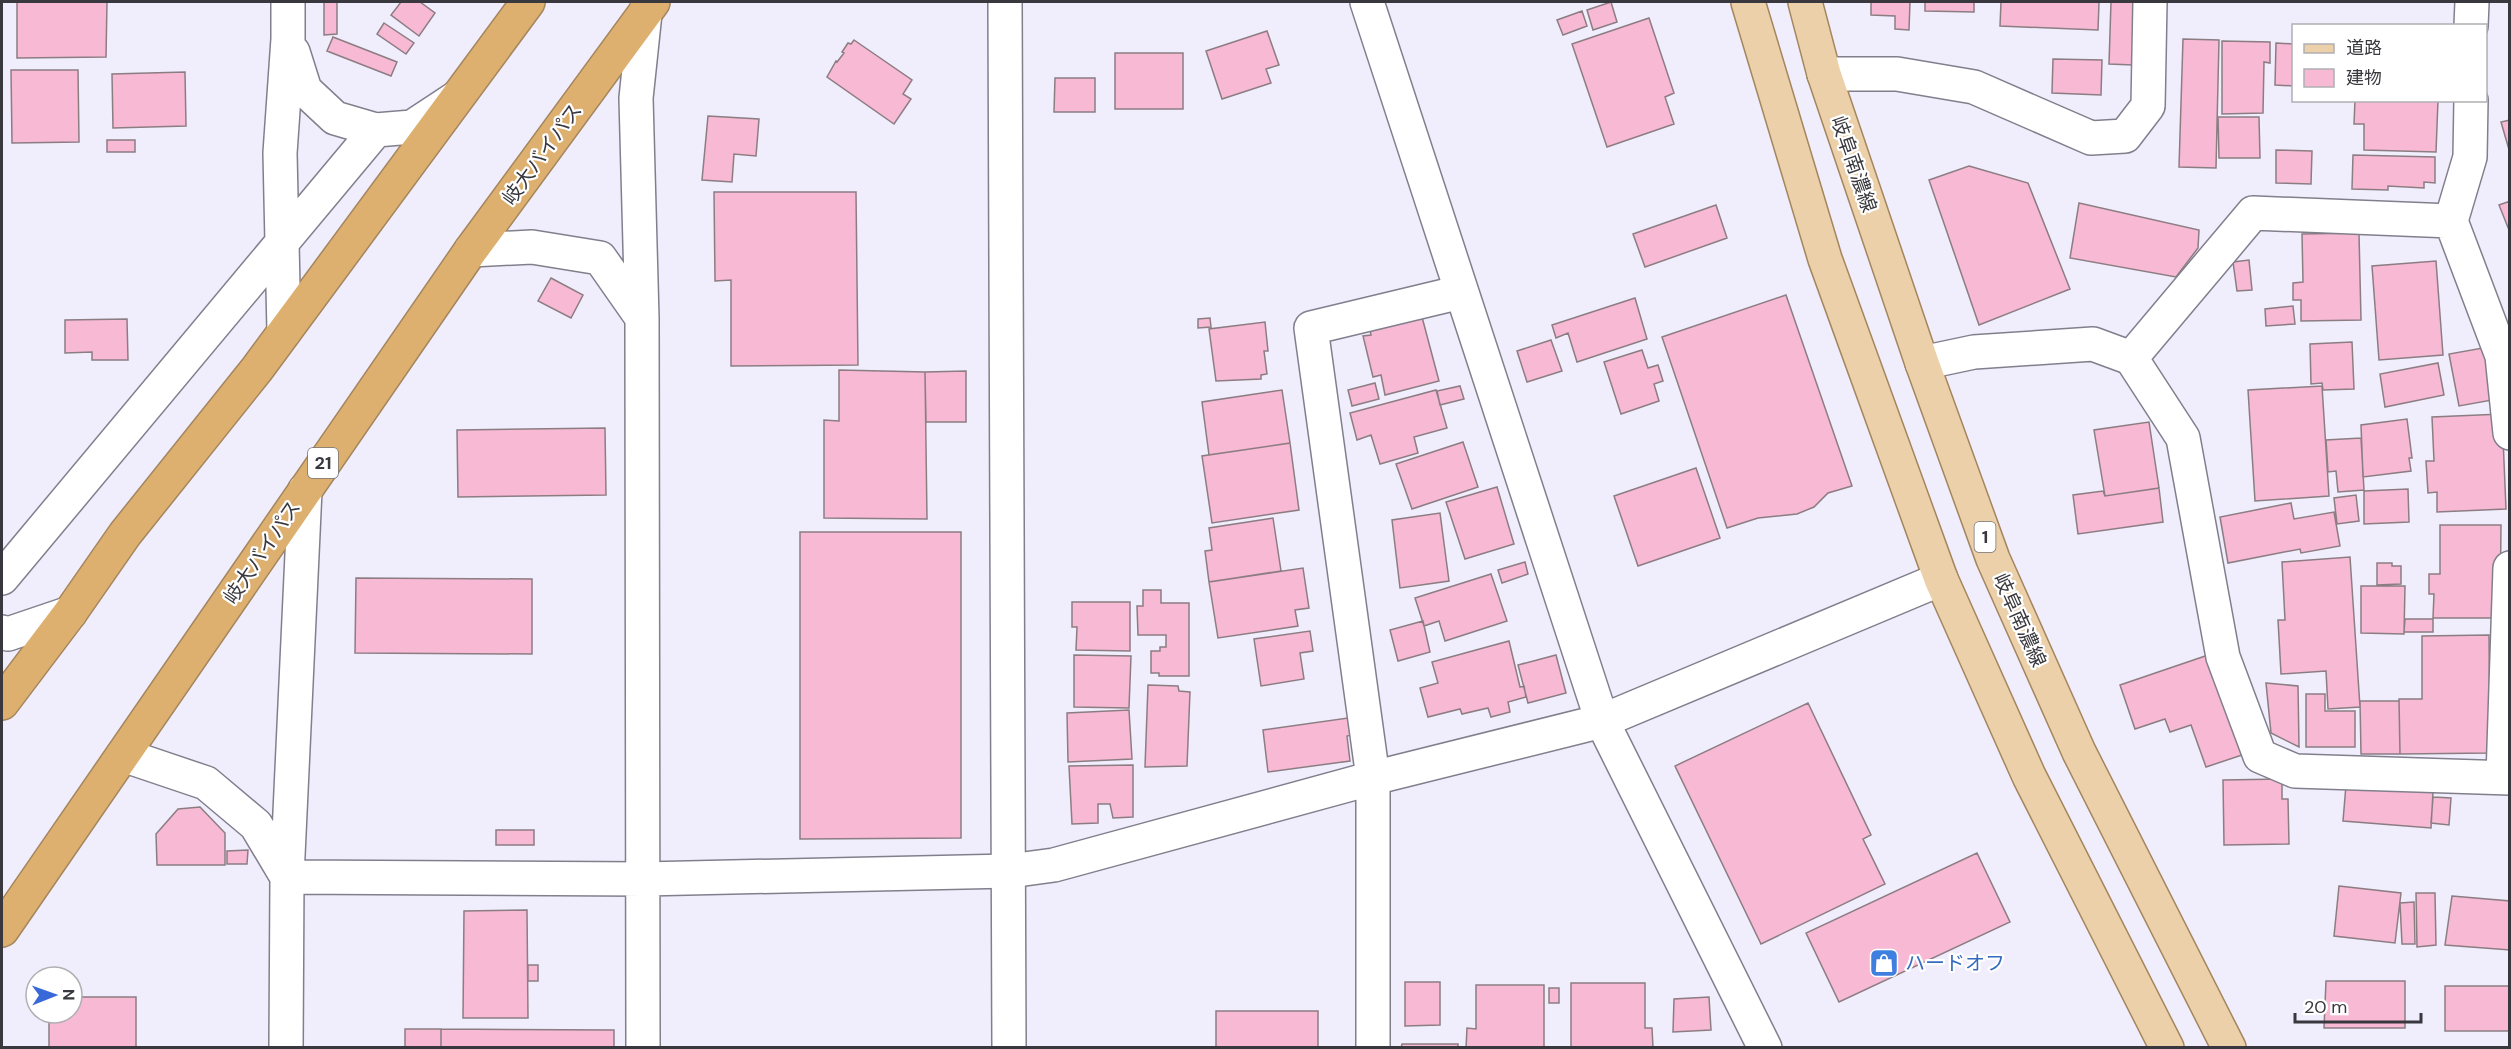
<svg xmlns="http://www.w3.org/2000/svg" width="2511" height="1049" font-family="'DM Sans','Noto Sans JP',sans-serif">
<rect width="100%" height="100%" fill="#f0edfc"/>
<path fill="#f7b9d3" stroke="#8c7d83" stroke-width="1.5" d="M 17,2 L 107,2 L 106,57 L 17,58 Z
M 324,2 L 337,2 L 337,34 L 324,35 Z
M 401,2 L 420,2 L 435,13 L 419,36 L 391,15 Z
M 1611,2 L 1617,22 L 1593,30 L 1587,10 Z
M 1871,2 L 1910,2 L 1909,30 L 1895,29 L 1895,16 L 1871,15 Z
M 1925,2 L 1974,2 L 1974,12 L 1925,11 Z
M 2001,2 L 2099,2 L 2098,30 L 2000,26 Z
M 2111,2 L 2136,2 L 2133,65 L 2109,64 Z
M 1582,11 L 1587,26 L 1563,35 L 1557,20 Z
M 1649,18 L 1674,93 L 1665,97 L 1674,124 L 1607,147 L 1572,44 Z
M 384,23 L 414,43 L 406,54 L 377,34 Z
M 1267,31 L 1279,65 L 1266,69 L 1271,83 L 1222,99 L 1206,51 Z
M 333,37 L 397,62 L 391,76 L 327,51 Z
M 2183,39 L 2219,40 L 2216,168 L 2179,167 Z
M 854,40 L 912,80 L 903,94 L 911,99 L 894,124 L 827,77 L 836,61 L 837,62 L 844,53 L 842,52 L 848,43 L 851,44 Z
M 2222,41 L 2270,42 L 2270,63 L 2264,62 L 2263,113 L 2222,114 Z
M 2276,43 L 2294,44 L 2294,86 L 2275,85 Z
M 1115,53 L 1183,53 L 1183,109 L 1115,109 Z
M 2053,59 L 2102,60 L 2101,95 L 2052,93 Z
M 11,70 L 78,70 L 79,142 L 12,143 Z
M 185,72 L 186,126 L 113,128 L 112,74 Z
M 1055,78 L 1095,78 L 1095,112 L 1054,112 Z
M 2355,100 L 2438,100 L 2436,152 L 2364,150 L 2364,124 L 2354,124 Z
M 708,116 L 759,119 L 756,156 L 734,154 L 732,182 L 702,180 Z
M 2218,117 L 2259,117 L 2260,158 L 2219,158 Z
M 2510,120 L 2510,153 L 2501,122 Z
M 107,140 L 135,140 L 135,152 L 107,152 Z
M 2276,150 L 2312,151 L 2311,184 L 2276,183 Z
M 2353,155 L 2435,157 L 2435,183 L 2424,182 L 2424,188 L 2388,186 L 2388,190 L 2352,189 Z
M 1969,166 L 2028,183 L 2070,289 L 1979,325 L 1929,180 Z
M 714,192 L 856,192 L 858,365 L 731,366 L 731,280 L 715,281 Z
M 2510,201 L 2510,230 L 2509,230 L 2499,205 Z
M 2079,203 L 2199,230 L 2198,248 L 2176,277 L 2070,258 Z
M 1716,205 L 1727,238 L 1645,267 L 1633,234 Z
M 2359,233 L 2361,320 L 2301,321 L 2301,300 L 2293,300 L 2293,283 L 2303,282 L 2302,234 Z
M 2249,260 L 2252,290 L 2237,291 L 2233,262 Z
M 2436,261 L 2443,355 L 2379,360 L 2372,266 Z
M 551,278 L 583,295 L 571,318 L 538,301 Z
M 1786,295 L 1852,486 L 1828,493 L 1814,507 L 1797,514 L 1758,518 L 1727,528 L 1662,337 Z
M 1635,298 L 1647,339 L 1577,362 L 1568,333 L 1556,338 L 1552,325 Z
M 2293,306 L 2295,324 L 2266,326 L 2265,309 Z
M 1422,317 L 1439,381 L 1385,395 L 1381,375 L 1373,377 L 1363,336 L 1371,335 L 1370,330 Z
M 1210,318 L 1211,327 L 1198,328 L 1198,319 Z
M 127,319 L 128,360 L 92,360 L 92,352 L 65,353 L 65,320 Z
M 1265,322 L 1268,351 L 1264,351 L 1267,374 L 1261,375 L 1261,379 L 1216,381 L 1209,329 Z
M 1551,340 L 1562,371 L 1527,382 L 1517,351 Z
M 2352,342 L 2354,389 L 2323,390 L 2322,383 L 2311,384 L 2310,344 Z
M 2488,347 L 2498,399 L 2459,406 L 2449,354 Z
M 1642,350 L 1648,368 L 1658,365 L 1663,381 L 1654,384 L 1659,401 L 1621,414 L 1604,362 Z
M 2438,363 L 2444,395 L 2385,407 L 2380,374 Z
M 839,370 L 925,372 L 927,519 L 824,518 L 824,420 L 839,421 Z
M 966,371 L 966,422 L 926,422 L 925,372 Z
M 1375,383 L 1379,399 L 1352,406 L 1348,390 Z
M 1460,386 L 1464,399 L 1440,405 L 1437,391 Z
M 2322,386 L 2329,496 L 2255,501 L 2248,390 Z
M 1282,390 L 1290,443 L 1209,455 L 1202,402 Z
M 1436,390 L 1447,428 L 1414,437 L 1418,453 L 1380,464 L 1371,435 L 1357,440 L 1350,413 Z
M 2502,414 L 2506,509 L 2437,512 L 2437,492 L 2428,493 L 2426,461 L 2434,461 L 2432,417 Z
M 2407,419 L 2412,458 L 2409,458 L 2411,471 L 2363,477 L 2361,425 Z
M 2149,422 L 2159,488 L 2105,496 L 2094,430 Z
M 605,428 L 606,495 L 458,497 L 457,430 Z
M 2361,438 L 2364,490 L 2338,492 L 2336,471 L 2328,472 L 2326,440 Z
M 1463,442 L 1478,487 L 1412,509 L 1396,464 Z
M 1290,443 L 1299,510 L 1212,523 L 1202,456 Z
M 1696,468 L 1720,538 L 1638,566 L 1614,496 Z
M 1497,487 L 1514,544 L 1465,559 L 1446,502 Z
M 2159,488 L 2163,522 L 2078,534 L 2073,495 L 2103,491 L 2105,496 Z
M 2408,489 L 2409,522 L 2364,524 L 2364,491 Z
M 2356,495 L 2359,521 L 2337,524 L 2334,498 Z
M 2291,503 L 2294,519 L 2334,512 L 2340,546 L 2301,553 L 2300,549 L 2228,563 L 2220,517 Z
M 1440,513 L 1449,581 L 1400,588 L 1392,520 Z
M 1273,518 L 1281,571 L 1209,582 L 1205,551 L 1212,550 L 1209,528 Z
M 2440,525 L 2501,525 L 2500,618 L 2433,618 L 2434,594 L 2429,594 L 2429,574 L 2440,574 Z
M 800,532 L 961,532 L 961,838 L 800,839 Z
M 2350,557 L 2360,707 L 2328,709 L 2326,671 L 2281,674 L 2278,620 L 2285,620 L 2282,562 Z
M 1525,562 L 1528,574 L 1502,583 L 1498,570 Z
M 2377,563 L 2392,563 L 2392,566 L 2401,566 L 2401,584 L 2377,585 Z
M 1303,568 L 1309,608 L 1295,610 L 1298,626 L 1218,638 L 1209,582 Z
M 1491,574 L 1507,621 L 1445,641 L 1439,621 L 1424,626 L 1415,598 Z
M 356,578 L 532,579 L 532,654 L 355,653 Z
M 2361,586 L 2405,586 L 2404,634 L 2361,633 Z
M 1143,590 L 1161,590 L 1161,603 L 1189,603 L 1189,676 L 1159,676 L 1159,673 L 1151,673 L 1151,651 L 1160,651 L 1160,647 L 1166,647 L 1166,635 L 1138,635 L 1137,606 L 1143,606 Z
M 1072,602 L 1130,602 L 1130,651 L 1076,650 L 1077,627 L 1072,627 Z
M 2405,619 L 2433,619 L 2433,632 L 2404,632 Z
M 1423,621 L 1430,652 L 1398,661 L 1390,630 Z
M 1310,631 L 1313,651 L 1300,653 L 1304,679 L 1261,686 L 1254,639 Z
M 2489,635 L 2490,753 L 2400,754 L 2399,699 L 2422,699 L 2422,636 Z
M 1509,641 L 1520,687 L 1524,686 L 1526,697 L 1508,702 L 1510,712 L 1491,717 L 1488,708 L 1462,714 L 1460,709 L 1428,717 L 1420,688 L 1438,683 L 1432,662 Z
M 2217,652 L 2251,752 L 2206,767 L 2191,725 L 2170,732 L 2165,719 L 2135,729 L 2120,685 Z
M 1074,655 L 1131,656 L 1129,708 L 1074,707 Z
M 1556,655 L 1566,693 L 1528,703 L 1518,665 Z
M 2266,683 L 2298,686 L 2299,747 L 2271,733 Z
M 1148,685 L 1178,686 L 1179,691 L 1190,692 L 1187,766 L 1145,767 Z
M 2306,694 L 2325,694 L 2325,711 L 2355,711 L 2355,747 L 2306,747 Z
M 2360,701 L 2399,701 L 2400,754 L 2361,754 Z
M 1808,703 L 1871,835 L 1863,839 L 1885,884 L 1761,944 L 1675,766 Z
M 1129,710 L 1132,759 L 1068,762 L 1067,713 Z
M 1355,717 L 1357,734 L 1347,736 L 1350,761 L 1268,772 L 1263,730 Z
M 1133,765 L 1133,817 L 1113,818 L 1110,804 L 1098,804 L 1098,823 L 1072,824 L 1069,766 Z
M 2282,779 L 2282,799 L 2288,799 L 2289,844 L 2224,845 L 2223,780 Z
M 2346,785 L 2433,792 L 2431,828 L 2343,821 Z
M 2433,797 L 2451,798 L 2449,825 L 2431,823 Z
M 200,807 L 225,833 L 225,865 L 157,865 L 156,834 L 178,809 Z
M 496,830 L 534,830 L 534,845 L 496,845 Z
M 248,850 L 247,864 L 227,864 L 227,851 Z
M 1977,853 L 2010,922 L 1839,1002 L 1806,933 Z
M 2339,886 L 2401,893 L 2395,943 L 2334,936 Z
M 2416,893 L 2435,893 L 2436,945 L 2417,947 Z
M 2452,896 L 2510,901 L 2510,950 L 2445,945 Z
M 2414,902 L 2415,944 L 2402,944 L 2400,903 Z
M 527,910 L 528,1018 L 463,1018 L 464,911 Z
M 528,965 L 538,965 L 538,981 L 528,981 Z
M 2326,981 L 2405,981 L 2405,1028 L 2324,1028 Z
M 1405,982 L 1440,982 L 1440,1025 L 1405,1026 Z
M 1571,983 L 1645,983 L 1645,1028 L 1652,1028 L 1653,1048 L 1571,1048 Z
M 1476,985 L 1544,985 L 1544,1048 L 1466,1048 L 1467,1028 L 1476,1029 Z
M 2445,986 L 2510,986 L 2510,1031 L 2445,1031 Z
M 1549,988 L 1559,988 L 1559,1003 L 1549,1003 Z
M 72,997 L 136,997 L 136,1048 L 49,1048 L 49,1013 L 72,1013 Z
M 1709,997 L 1711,1030 L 1673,1032 L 1674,999 Z
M 1216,1011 L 1318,1011 L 1318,1048 L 1216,1048 Z
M 405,1029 L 441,1029 L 441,1048 L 405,1048 Z
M 441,1029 L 614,1030 L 614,1048 L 441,1048 Z
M 1402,1044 L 1458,1044 L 1458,1048 L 1401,1048 Z"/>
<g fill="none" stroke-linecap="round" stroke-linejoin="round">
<g stroke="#827f8d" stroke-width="36">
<path id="street" d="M 1367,2 L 1602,721 L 1765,1048
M 2471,26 L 2472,2
M 293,52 L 305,90 L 335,118 L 376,130 L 412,127 L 456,98
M 1824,74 L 1897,74 L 1974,87 L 2091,138 L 2125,136 L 2148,106 L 2150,2
M 2471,100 L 2470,157 L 2451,221 L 2502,356 L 2510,433
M 471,250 L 532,247 L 600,258 L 642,318
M 284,332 L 280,153 L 288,39 L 288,2
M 2131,358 L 2253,213 L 2451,221
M 1922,363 L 1974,352 L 2093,344 L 2131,358 L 2183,438 L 2223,657 L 2260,756 L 2295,771 L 2510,778
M 2,578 L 376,130
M 2,632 L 8,634 L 70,613
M 123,755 L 206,783 L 256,825 L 287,877
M 2503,777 L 2510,568
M 287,877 L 644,879 L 1009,871 L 1054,865 L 1373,778 L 1602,721 L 1941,579
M 286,1048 L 287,877 L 305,490
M 643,1048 L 642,318 L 636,98 L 645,13
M 1373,1048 L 1373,778 L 1311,328 L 1461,292"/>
</g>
<g stroke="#827f8d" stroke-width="36">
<path id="secondary" d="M 1005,2 L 1009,1048"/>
</g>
<g stroke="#a4865e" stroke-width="36">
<path id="primary" d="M 1748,2 L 1825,259 L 1941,579 L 2029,776 L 2167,1048
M 1805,2 L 1824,74 L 1922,363 L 1993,559 L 2079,752 L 2229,1048"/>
</g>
<g stroke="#a4865e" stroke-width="36">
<path id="highway" d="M 2,703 L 70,613 L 125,534 L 257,369 L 528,2
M 2,930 L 471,250 L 653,2"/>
</g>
<use href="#street" stroke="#fff" stroke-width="33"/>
<use href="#secondary" stroke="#fff" stroke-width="33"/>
<use href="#primary" stroke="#ebd0a9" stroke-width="33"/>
<use href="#highway" stroke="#ddb06f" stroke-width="33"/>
</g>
<defs>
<g id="shop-square" transform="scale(1.5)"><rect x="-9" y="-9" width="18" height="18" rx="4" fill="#3f7fe0" stroke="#fff"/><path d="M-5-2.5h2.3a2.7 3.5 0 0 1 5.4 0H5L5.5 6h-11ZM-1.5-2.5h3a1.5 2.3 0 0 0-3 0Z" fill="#fff"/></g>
</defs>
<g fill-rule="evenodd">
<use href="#shop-square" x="1884" y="963"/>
</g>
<g text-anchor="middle" stroke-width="4.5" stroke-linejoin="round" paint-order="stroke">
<g fill="#fff" stroke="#747478" stroke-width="1.5">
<rect x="308" y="448" width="30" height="30" rx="4.5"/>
<rect x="1974.5" y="522" width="21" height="30" rx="4.5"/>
</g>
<g font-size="18" font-weight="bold" fill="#39383e">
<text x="323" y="469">21</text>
<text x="1985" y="543">1</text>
</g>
<g font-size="20" fill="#39383e" stroke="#fff">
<text transform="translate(542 154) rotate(-54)" y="7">岐大バイパス</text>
<text transform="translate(1854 164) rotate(71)" y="7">岐阜南濃線</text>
<text transform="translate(262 552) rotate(-56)" y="7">岐大バイパス</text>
<text transform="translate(2020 620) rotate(66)" y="7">岐阜南濃線</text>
</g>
<g font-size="20" fill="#366cbe" stroke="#fff" text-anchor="start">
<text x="1905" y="970">ハードオフ</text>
</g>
</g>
<rect width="2511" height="1049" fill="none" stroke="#39383e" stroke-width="6"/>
<rect x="2292" y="24" width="195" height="78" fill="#ffffff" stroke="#b0afb2" stroke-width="1.5"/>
<rect x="2304" y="44" width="30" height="9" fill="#ebd0a9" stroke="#b0afb2" stroke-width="1.5"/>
<text x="2346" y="54" font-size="18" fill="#39383e">道路</text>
<rect x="2304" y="69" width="30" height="18" fill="#f7b9d3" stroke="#b0afb2" stroke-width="1.5"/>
<text x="2346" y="84" font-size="18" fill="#39383e">建物</text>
<g transform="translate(54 995) rotate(89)"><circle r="28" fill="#ffffff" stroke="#b0afb2" stroke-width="1.5"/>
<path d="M0-4.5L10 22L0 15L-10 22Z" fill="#3969d9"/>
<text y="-9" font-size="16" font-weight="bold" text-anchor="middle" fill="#39383e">N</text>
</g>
<path d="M2295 1013v9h126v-9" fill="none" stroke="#39383e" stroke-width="3"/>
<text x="2304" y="1013" font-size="18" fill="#39383e" stroke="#ffffff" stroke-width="4.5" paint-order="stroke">20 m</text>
</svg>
